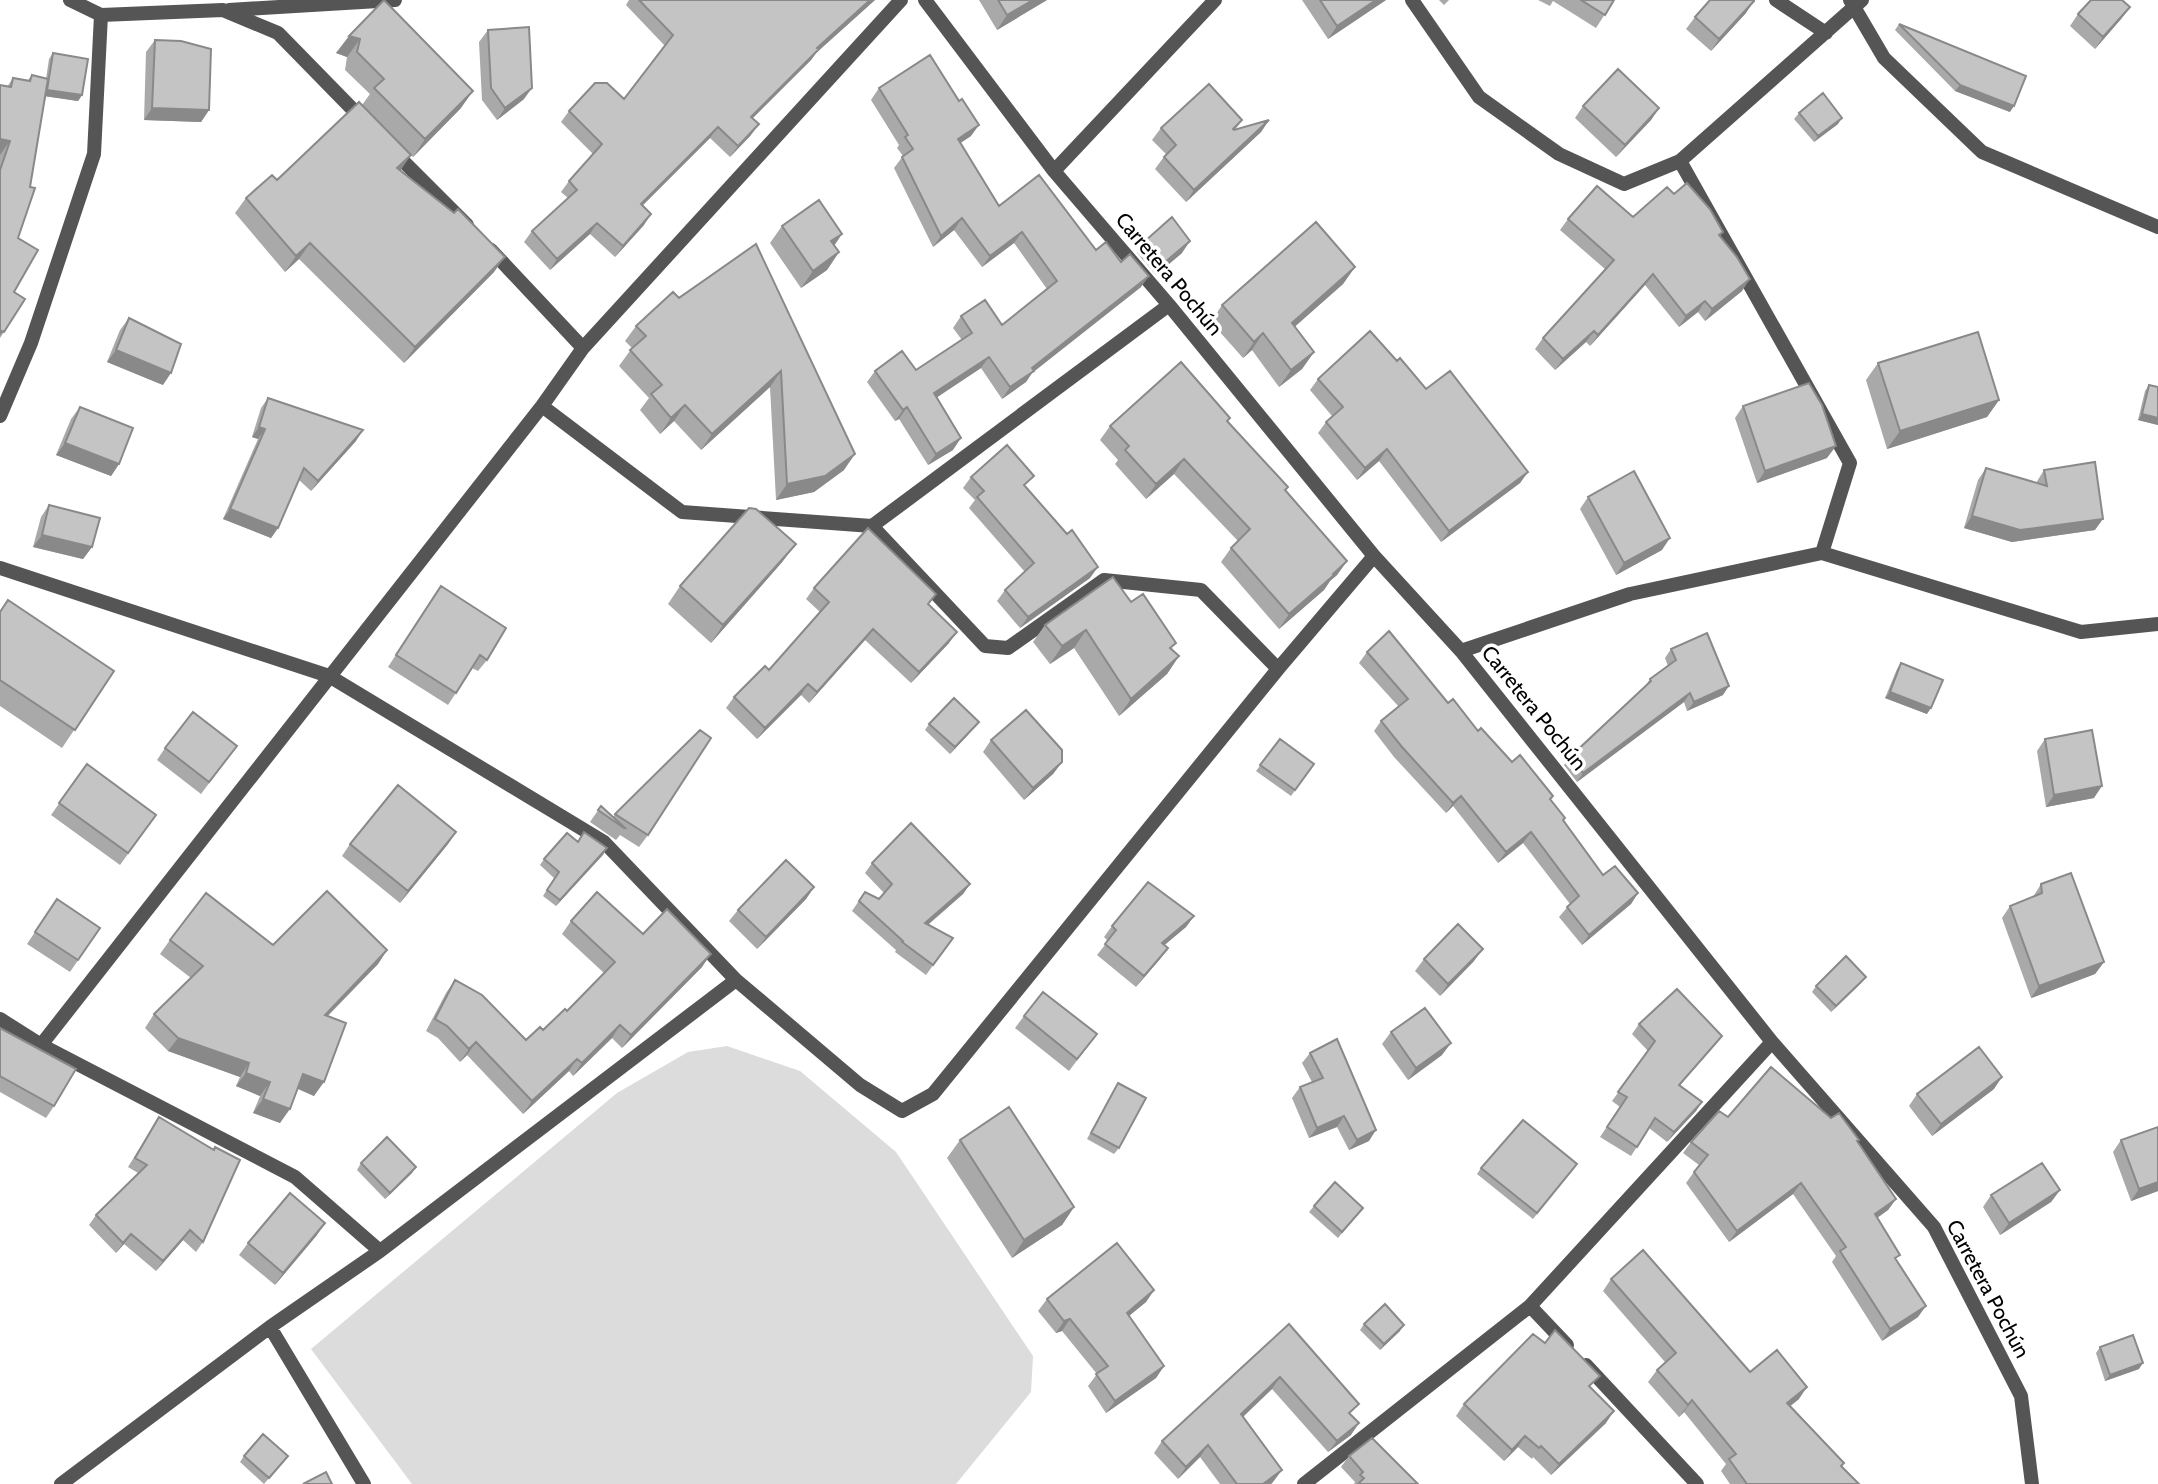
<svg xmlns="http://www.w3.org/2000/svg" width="2158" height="1484" font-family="Cabin,sans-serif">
<rect width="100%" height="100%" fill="#fff"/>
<path fill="#dcdcdc" d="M 727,1046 L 800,1071 L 896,1152 L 1033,1356 L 1031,1392 L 956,1484 L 412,1484 L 311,1349 L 617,1093 L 688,1052 Z"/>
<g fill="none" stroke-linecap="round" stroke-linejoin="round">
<path stroke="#555" stroke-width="14" d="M 70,0 L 101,15 L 223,10 L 278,33 L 366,123
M 925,0 L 1054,171 L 1169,305 L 1374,556 L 1461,651 L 1772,1042 L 1934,1227 L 2021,1396 L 2032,1484
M 1412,0 L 1479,97 L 1559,154 L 1624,184 L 1680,161 L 1850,463 L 1822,553
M 1776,0 L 1826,33
M 1850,0 L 1884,58 L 1982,152 L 2158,227
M 229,10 L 395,0
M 392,150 L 467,225
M 1680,161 L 1862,0
M 1054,171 L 1215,0
M 491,250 L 583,348
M 542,406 L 682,512 L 872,526 L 1169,305
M 0,416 L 31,343 L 94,154 L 101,15
M 872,526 L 985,646 L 1008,648 L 1104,580 L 1201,590 L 1278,669
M 0,568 L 329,676 L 604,842 L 736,980 L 860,1085 L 902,1111 L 933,1094 L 1278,669 L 1374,556
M 1461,651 L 1630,594 L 1822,553 L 2081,632 L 2158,624
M 0,1019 L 41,1045 L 295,1177 L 380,1251
M 41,1045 L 542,406 L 583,348 L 901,0
M 1530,1306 L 1567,1345
M 270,1327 L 364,1484
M 1586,1365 L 1697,1484
M 61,1484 L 270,1327 L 380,1251 L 736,980
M 1304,1484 L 1530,1306 L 1772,1042"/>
</g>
<path fill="#a9a9a9" d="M 384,0 L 461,108 L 413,157 L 362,105 L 370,94 L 345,70 L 347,57 L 336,53 Z
M 629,0 L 875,0 L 816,53 L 811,60 L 752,118 L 751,135 L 730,157 L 710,138 L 642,206 L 644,225 L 615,257 L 590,234 L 550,270 L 524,242 L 532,231 L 568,198 L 561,192 L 569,181 L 593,154 L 561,122 L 569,111 L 624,99 L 665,46 L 626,5 Z
M 979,0 L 1047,0 L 997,30 Z
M 1302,0 L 1386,0 L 1328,39 Z
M 1439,0 L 1449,0 L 1444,5 Z
M 1538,0 L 1614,0 L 1596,28 L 1553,1 L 1550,6 Z
M 2130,7 L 2121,19 L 2095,49 L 2070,26 L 2078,14 Z
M 1746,13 L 1711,51 L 1686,29 L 1695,17 Z
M 1899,24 L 2010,112 L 1955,91 L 1895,30 Z
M 488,30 L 524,99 L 497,120 L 482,100 L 479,42 Z
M 155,40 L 209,110 L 201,122 L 144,120 L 146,52 Z
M 53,53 L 82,95 L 78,101 L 46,96 L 18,238 L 14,292 L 25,299 L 0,338 L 0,85 L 7,87 L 13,78 L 28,80 L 32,75 L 46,79 L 49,59 Z
M 879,88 L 971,136 L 960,143 L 999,206 L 1096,250 L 1141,287 L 1032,373 L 1026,382 L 1002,399 L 981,368 L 937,397 L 953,450 L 928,465 L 899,419 L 895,421 L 867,382 L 875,371 L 916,370 L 962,340 L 953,328 L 961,316 L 1002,325 L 1047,289 L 1014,243 L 982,267 L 954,230 L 933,247 L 894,168 L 903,156 L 897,148 L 899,145 L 871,100 Z
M 1583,106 L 1659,108 L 1651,120 L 1616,157 L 1575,118 Z
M 1799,113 L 1838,124 L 1814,142 L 1794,119 Z
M 1242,120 L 1235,130 L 1269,120 L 1261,132 L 1186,202 L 1155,169 L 1166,154 L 1152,140 L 1161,128 Z
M 411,155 L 400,170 L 494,272 L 404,363 L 299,259 L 285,272 L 235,213 L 246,198 L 277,180 Z
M 1674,194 L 1723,232 L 1720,236 L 1742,291 L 1705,321 L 1698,312 L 1679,327 L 1645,285 L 1590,346 L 1586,342 L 1555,370 L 1535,349 L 1543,338 L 1605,269 L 1560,230 L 1568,219 L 1633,217 Z
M 782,226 L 834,245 L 839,252 L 827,270 L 801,288 L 770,243 Z
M 1145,241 L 1182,253 L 1156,275 L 1137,253 Z
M 756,244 L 844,470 L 814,492 L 776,500 L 770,387 L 701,450 L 674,421 L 660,434 L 640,410 L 649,398 L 619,366 L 632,348 L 625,341 L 636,326 Z
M 1355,267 L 1343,284 L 1295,326 L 1314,352 L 1302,369 L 1279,387 L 1252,350 L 1243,358 L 1211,322 L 1222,305 Z
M 129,318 L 163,385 L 107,362 L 120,330 Z
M 1397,361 L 1426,389 L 1528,472 L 1520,483 L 1441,542 L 1379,461 L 1357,480 L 1318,433 L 1326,422 L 1332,416 L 1310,390 L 1318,379 Z
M 1878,363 L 1999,400 L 1987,417 L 1887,449 L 1866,380 Z
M 2149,385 L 2158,425 L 2138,420 L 2145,391 Z
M 268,398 L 356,441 L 311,491 L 299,480 L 278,528 L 271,538 L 223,519 L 258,439 L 252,437 L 261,408 Z
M 1743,406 L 1827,458 L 1757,483 L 1735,418 Z
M 80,407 L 119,464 L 111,476 L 56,455 L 71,419 Z
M 1227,421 L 1288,487 L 1286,491 L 1347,561 L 1337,575 L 1330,581 L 1324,590 L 1279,629 L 1221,562 L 1231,548 L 1238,541 L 1174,474 L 1146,499 L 1115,464 L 1118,460 L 1100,440 L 1110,426 Z
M 1986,468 L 2036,483 L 2044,470 L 2095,530 L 2012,542 L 1964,528 L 1978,480 Z
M 971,477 L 1026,487 L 1090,578 L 1020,628 L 997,601 L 1005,590 L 1025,572 L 969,508 L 975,500 L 963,488 Z
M 1588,497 L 1662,550 L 1616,575 L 1580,509 Z
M 49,505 L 92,547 L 83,559 L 33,547 L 41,517 Z
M 783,561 L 711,643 L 668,604 L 680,586 Z
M 814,588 L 929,605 L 949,643 L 911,683 L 865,640 L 809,703 L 801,695 L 757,739 L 726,708 L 734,697 L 769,670 L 820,612 L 806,599 Z
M 433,598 L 487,660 L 478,671 L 472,668 L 448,705 L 388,667 Z
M 1131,602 L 1179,656 L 1167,674 L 1119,716 L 1074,648 L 1050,664 L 1033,642 L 1045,625 Z
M 0,612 L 114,671 L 62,748 L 0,706 Z
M 1671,649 L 1723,695 L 1687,711 L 1684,702 L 1577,782 L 1564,765 L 1571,756 L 1644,688 L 1650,679 L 1668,666 L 1665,658 Z
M 1367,652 L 1448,703 L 1512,762 L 1550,800 L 1565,818 L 1563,821 L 1603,875 L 1638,893 L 1631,904 L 1582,945 L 1559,917 L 1570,904 L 1523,843 L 1498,863 L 1453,806 L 1446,813 L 1394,757 L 1374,731 L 1381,721 L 1399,707 L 1359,663 Z
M 1901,663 L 1927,714 L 1885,698 L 1897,669 Z
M 929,724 L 974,728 L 950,754 L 925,730 Z
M 1280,739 L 1314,764 L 1291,796 L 1256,771 Z
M 2045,739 L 2094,798 L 2046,807 L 2037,751 Z
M 991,740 L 1062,762 L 1053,774 L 1024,800 L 983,752 Z
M 165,748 L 228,758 L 201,794 L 157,760 Z
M 87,764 L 156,815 L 120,865 L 51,815 Z
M 601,806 L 613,817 L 615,814 L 648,835 L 639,847 L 620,835 L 616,840 L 590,822 Z
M 456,832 L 448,844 L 400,903 L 342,856 L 350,844 Z
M 577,842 L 607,848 L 556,906 L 543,896 L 554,878 L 540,865 L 544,859 Z
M 872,863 L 970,884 L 963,894 L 928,925 L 953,938 L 926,975 L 895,952 L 896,950 L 852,911 L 865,892 L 879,899 L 884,893 L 865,873 Z
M 2041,884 L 2104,962 L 2095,974 L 2031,998 L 2002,918 L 2010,906 L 2033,897 Z
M 814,887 L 806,899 L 757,949 L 729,921 L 738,910 Z
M 57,899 L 100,928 L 70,972 L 27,944 Z
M 1194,916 L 1186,927 L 1164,945 L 1168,948 L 1136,987 L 1097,955 L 1108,941 L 1104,937 L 1112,926 Z
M 571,921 L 643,934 L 702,967 L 622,1048 L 612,1038 L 573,1076 L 569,1071 L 523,1114 L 467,1055 L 460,1062 L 438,1038 L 426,1031 L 446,993 L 455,980 L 526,1040 L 543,1030 L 567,1011 L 604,973 L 562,934 Z
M 170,940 L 273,945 L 387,950 L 378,964 L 328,1016 L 314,1096 L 298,1089 L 280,1123 L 253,1113 L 260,1096 L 236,1086 L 240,1077 L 168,1051 L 145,1028 L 154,1014 L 191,978 L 160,954 Z
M 1424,959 L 1474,961 L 1440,996 L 1415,971 Z
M 1861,983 L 1831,1012 L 1812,992 L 1816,986 Z
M 1024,1016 L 1088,1046 L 1069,1071 L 1015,1028 Z
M 1639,1024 L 1715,1045 L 1680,1085 L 1702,1102 L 1696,1111 L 1667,1142 L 1649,1128 L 1631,1156 L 1600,1137 L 1620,1107 L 1612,1101 L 1648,1051 L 1632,1034 Z
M 0,1028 L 54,1106 L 46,1118 L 0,1092 Z
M 1391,1032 L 1442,1055 L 1408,1080 L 1382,1044 Z
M 1310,1053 L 1369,1141 L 1349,1150 L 1337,1127 L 1309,1138 L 1292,1098 L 1300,1087 L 1312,1082 L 1302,1063 Z
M 1118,1083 L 1119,1148 L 1114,1154 L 1087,1139 Z
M 1994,1089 L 1932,1136 L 1909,1106 L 1917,1094 Z
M 159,1117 L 203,1242 L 196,1252 L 183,1240 L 156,1271 L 124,1244 L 116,1253 L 89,1225 L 96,1215 L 138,1173 L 128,1167 Z
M 1728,1117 L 1831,1118 L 1859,1140 L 1857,1142 L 1896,1199 L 1888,1210 L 1877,1218 L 1896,1260 L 1918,1317 L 1882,1341 L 1832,1262 L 1836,1256 L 1793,1194 L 1729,1242 L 1686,1183 L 1699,1165 L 1683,1153 L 1691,1142 Z
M 960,1140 L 1074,1207 L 1062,1225 L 1012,1258 L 947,1158 Z
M 2121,1140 L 2158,1191 L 2131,1201 L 2113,1152 Z
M 361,1163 L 412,1173 L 385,1199 L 357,1170 Z
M 1481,1168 L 1572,1170 L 1533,1219 L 1477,1174 Z
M 2060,1190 L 2051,1202 L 2000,1235 L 1983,1207 L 1991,1195 Z
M 1314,1206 L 1358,1214 L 1338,1238 L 1309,1212 Z
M 317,1235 L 275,1285 L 239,1255 L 248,1243 Z
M 1611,1279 L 1750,1372 L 1799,1399 L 1790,1406 L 1842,1466 L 1859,1484 L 1730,1484 L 1721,1471 L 1726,1464 L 1684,1412 L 1679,1417 L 1648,1382 L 1657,1370 L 1665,1362 L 1603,1291 Z
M 1154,1290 L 1146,1302 L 1129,1316 L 1164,1366 L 1156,1378 L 1106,1413 L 1088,1386 L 1097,1374 L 1062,1331 L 1056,1333 L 1038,1311 L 1047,1299 Z
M 1289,1324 L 1351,1415 L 1351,1435 L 1328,1452 L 1272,1389 L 1243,1417 L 1273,1482 L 1271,1484 L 1220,1484 L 1200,1457 L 1178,1479 L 1154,1453 L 1162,1441 Z
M 1364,1324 L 1400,1331 L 1380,1350 L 1360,1330 Z
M 2100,1347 L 2139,1369 L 2105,1381 L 2096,1353 Z
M 1591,1388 L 1606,1423 L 1551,1475 L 1533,1457 L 1532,1459 L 1518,1447 L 1504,1461 L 1456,1416 L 1464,1404 Z
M 244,1456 L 288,1456 L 264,1484 L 240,1462 Z
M 1349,1456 L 1418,1484 L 1354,1484 L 1355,1482 L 1341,1467 Z"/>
<path fill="#898989" d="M 870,0 L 875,0 L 816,53 L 811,60 L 743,128 L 751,117 L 817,48 Z
M 1033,0 L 1047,0 L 997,30 L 1007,15 Z
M 1376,0 L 1386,0 L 1328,39 L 1337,26 Z
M 1754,1 L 1746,13 L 1711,51 L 1719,39 Z
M 2130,7 L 2121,19 L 2095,49 L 2103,37 Z
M 349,36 L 360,39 L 347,57 L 336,53 Z
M 1960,85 L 2014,106 L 2010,112 L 1955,91 Z
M 532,88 L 524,99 L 497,120 L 505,108 Z
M 47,90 L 82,95 L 78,101 L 43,96 Z
M 473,91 L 461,108 L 413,157 L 425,139 Z
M 152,108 L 209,110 L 201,122 L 144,120 Z
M 1659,108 L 1651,120 L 1616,157 L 1625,145 Z
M 1842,118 L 1838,124 L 1814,142 L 1818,136 Z
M 1269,120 L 1261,132 L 1186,202 L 1194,190 Z
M 759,124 L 751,135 L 730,157 L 738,146 Z
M 979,125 L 971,136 L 950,150 L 958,139 Z
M 718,127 L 710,138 L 633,215 L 641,204 Z
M 0,139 L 10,141 L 0,155 Z
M 411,155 L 400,171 L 397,168 Z
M 651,214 L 644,225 L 615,257 L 623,246 Z
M 962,218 L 954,230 L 933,247 L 941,236 Z
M 597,223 L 590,234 L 550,270 L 557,259 Z
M 1022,232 L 1014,243 L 982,267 L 990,256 Z
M 842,234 L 830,252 L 831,241 Z
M 1190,241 L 1182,253 L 1156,275 L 1164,263 Z
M 310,243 L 299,259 L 285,272 L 296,256 Z
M 839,252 L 827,270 L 801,288 L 813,271 Z
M 505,257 L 494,272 L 404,363 L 415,347 Z
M 1355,267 L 1343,284 L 1281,339 L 1292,323 Z
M 1653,274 L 1645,285 L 1590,346 L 1598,335 Z
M 1149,276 L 1141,287 L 1032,373 L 1026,382 L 1002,399 L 1010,387 L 1032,368 Z
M 1750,279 L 1742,291 L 1705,321 L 1712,309 Z
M 1705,301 L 1698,312 L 1679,327 L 1686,316 Z
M 1594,331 L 1586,342 L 1555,370 L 1563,359 Z
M 1263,333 L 1252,350 L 1243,358 L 1254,342 Z
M 116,350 L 171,373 L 163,385 L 107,362 Z
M 1314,352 L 1302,369 L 1279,387 L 1291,370 Z
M 989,357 L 981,368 L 927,404 L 934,393 Z
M 781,371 L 770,387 L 701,450 L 712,434 Z
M 1999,400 L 1987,417 L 1887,449 L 1900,431 Z
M 685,405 L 674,421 L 660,434 L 671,418 Z
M 907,407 L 899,419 L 895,421 L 903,410 Z
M 2142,414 L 2158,418 L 2158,425 L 2138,420 Z
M 259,427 L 265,429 L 258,439 L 252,437 Z
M 363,430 L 356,441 L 311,491 L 318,481 Z
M 961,438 L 953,450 L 928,465 L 936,454 Z
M 65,443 L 119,464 L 111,476 L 56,455 Z
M 1836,446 L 1827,458 L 1757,483 L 1765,471 Z
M 1387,449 L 1379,461 L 1357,480 L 1365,468 Z
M 855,454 L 844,470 L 814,492 L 776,500 L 787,484 Z
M 1184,459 L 1174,474 L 1146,499 L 1156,484 Z
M 1528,472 L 1520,483 L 1441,542 L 1449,531 Z
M 230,509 L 278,528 L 271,538 L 223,519 Z
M 1972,516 L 2103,519 L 2095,530 L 2012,542 L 1964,528 Z
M 42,535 L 92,547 L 83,559 L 33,547 Z
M 1670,538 L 1662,550 L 1616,575 L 1624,563 Z
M 796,544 L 783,561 L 711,643 L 723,625 Z
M 1347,561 L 1337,575 L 1330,581 L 1324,590 L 1279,629 L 1289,614 Z
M 1098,567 L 1090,578 L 1020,628 L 1028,617 Z
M 873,629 L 865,640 L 809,703 L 817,692 Z
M 1086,630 L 1074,648 L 1050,664 L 1062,646 Z
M 957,632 L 949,643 L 911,683 L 919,672 Z
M 1179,656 L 1167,674 L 1119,716 L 1131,699 Z
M 808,684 L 801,695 L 757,739 L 765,728 Z
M 1729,686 L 1723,695 L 1687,711 L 1694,702 Z
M 1890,692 L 1931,708 L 1927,714 L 1885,698 Z
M 1690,693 L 1684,702 L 1577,782 L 1583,773 Z
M 979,722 L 974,728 L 950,754 L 955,747 Z
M 1062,762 L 1053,774 L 1024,800 L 1033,788 Z
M 2102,786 L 2094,798 L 2046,807 L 2054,795 Z
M 1461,796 L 1453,806 L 1446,813 L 1453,803 Z
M 456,832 L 448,844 L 400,903 L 408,891 Z
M 1531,832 L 1523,843 L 1498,863 L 1506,852 Z
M 607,848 L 603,855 L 556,906 L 560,900 Z
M 970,884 L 963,894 L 918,933 L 925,923 Z
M 814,887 L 806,899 L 757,949 L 766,937 Z
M 1638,893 L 1631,904 L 1582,945 L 1589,935 Z
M 1194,916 L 1186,927 L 1154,954 L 1162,943 Z
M 1168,948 L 1160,959 L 1136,987 L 1144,976 Z
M 1483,949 L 1474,961 L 1440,996 L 1448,984 Z
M 387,950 L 378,964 L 315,1028 L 325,1015 Z
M 711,954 L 702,967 L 622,1048 L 631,1035 Z
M 2104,962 L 2095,974 L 2031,998 L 2039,986 Z
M 1866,977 L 1861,983 L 1831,1012 L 1836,1006 Z
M 620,1025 L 612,1038 L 573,1076 L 582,1063 Z
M 1722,1036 L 1715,1045 L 1672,1094 L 1679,1085 Z
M 178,1038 L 249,1063 L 240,1077 L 168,1051 Z
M 476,1042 L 467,1055 L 460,1062 L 469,1049 Z
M 1451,1043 L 1442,1055 L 1408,1080 L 1416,1068 Z
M 577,1059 L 569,1071 L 523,1114 L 532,1101 Z
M 246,1073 L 270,1082 L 260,1096 L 236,1086 Z
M 303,1074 L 324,1082 L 314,1096 L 294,1087 Z
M 2002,1077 L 1994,1089 L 1932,1136 L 1941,1124 Z
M 263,1099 L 290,1109 L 280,1123 L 253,1113 Z
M 1702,1102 L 1696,1111 L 1667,1142 L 1674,1132 Z
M 1344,1116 L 1337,1127 L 1309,1138 L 1317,1128 Z
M 1376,1130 L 1369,1141 L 1349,1150 L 1357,1140 Z
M 416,1167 L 412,1173 L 385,1199 L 390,1193 Z
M 2158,1182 L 2158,1191 L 2131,1201 L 2139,1189 Z
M 1801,1183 L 1793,1194 L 1729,1242 L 1737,1231 Z
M 2060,1190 L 2051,1202 L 2000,1235 L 2009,1223 Z
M 1896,1199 L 1888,1210 L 1867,1225 L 1875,1214 Z
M 1074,1207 L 1062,1225 L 1012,1258 L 1024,1240 Z
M 325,1223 L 317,1235 L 275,1285 L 283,1273 Z
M 190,1230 L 183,1240 L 156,1271 L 163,1261 Z
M 131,1234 L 124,1244 L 116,1253 L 123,1243 Z
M 1154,1290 L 1146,1302 L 1119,1324 L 1127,1313 Z
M 1926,1306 L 1918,1317 L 1882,1341 L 1890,1329 Z
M 1070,1319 L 1062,1331 L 1056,1333 L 1064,1321 Z
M 1404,1325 L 1400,1331 L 1380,1350 L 1384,1344 Z
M 2143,1363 L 2139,1369 L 2105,1381 L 2110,1375 Z
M 1164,1366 L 1156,1378 L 1106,1413 L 1115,1401 Z
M 1280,1377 L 1272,1389 L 1233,1426 L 1241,1414 Z
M 1807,1387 L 1799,1399 L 1779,1415 L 1787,1403 Z
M 1692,1400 L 1684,1412 L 1679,1417 L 1688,1405 Z
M 1614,1411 L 1606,1423 L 1551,1475 L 1559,1464 Z
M 1359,1423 L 1351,1435 L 1328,1452 L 1337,1441 Z
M 1525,1436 L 1518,1447 L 1504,1461 L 1512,1450 Z
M 1208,1445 L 1200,1457 L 1178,1479 L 1186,1467 Z
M 1282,1470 L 1273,1482 L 1271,1484 L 1263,1484 Z"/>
<path fill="#c4c4c4" stroke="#898989" stroke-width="2" d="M 384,0 L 473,91 L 425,139 L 374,88 L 384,79 L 357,52 L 360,39 L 349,36 Z
M 639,0 L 870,0 L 817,48 L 819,49 L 751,117 L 759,124 L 738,146 L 718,127 L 641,204 L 651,214 L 623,246 L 597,223 L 557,259 L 532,231 L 577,190 L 569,181 L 602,144 L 569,111 L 595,83 L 607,83 L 624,99 L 673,35 Z
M 998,0 L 1033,0 L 1007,15 Z
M 1320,0 L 1376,0 L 1337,26 Z
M 1581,0 L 1614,0 L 1605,15 Z
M 1710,0 L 1754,0 L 1754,1 L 1719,39 L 1695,17 Z
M 2091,0 L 2122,0 L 2130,7 L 2103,37 L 2078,14 Z
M 1899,24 L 2026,76 L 2014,106 L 1960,85 Z
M 529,27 L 532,88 L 505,108 L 491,88 L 488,30 Z
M 155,40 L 181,41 L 211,49 L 209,110 L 152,108 Z
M 53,53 L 88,59 L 82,95 L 47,90 Z
M 930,55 L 959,101 L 962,99 L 979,125 L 958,139 L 999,206 L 1039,175 L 1096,250 L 1106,242 L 1121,262 L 1130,254 L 1149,276 L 1032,368 L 1034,371 L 1010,387 L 989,357 L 934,393 L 961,438 L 936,454 L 907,407 L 903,410 L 875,371 L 902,351 L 916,370 L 972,333 L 961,316 L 985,300 L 1002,325 L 1057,281 L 1022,232 L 990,256 L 962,218 L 941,236 L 902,157 L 913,149 L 905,137 L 908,135 L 879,88 Z
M 1618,69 L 1659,108 L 1625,145 L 1583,106 Z
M 32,75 L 48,79 L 30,187 L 35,188 L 18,238 L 38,250 L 14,292 L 25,299 L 4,332 L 2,331 L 0,334 L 0,170 L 10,141 L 0,139 L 0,85 L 11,87 L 13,78 L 30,81 Z
M 1209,84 L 1242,120 L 1233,129 L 1234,130 L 1269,120 L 1194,190 L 1164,157 L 1176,145 L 1161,128 Z
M 1823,93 L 1842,118 L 1818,136 L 1799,113 Z
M 359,102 L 411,155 L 397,168 L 454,213 L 458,209 L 505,257 L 415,347 L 310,243 L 296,256 L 246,198 L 272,175 L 277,180 Z
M 1687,183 L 1710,209 L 1723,232 L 1719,235 L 1737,257 L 1750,279 L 1712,309 L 1705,301 L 1686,316 L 1653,274 L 1598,335 L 1594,331 L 1563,359 L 1543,338 L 1614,260 L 1568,219 L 1597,186 L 1633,217 L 1667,187 L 1674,194 Z
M 819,200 L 842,234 L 831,241 L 839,252 L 813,271 L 782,226 Z
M 1172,217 L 1190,241 L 1164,263 L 1145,241 Z
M 1316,222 L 1355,267 L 1292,323 L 1314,352 L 1291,370 L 1263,333 L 1254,342 L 1222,305 Z
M 756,244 L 855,454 L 825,476 L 787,484 L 781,371 L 712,434 L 685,405 L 671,418 L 651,394 L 662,385 L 630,350 L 646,336 L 636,326 L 673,292 L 679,298 Z
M 129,318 L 181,344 L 171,373 L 116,350 Z
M 1370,331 L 1397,361 L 1400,358 L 1426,389 L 1450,371 L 1528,472 L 1449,531 L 1387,449 L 1365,468 L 1326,422 L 1343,407 L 1318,379 Z
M 1978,332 L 1999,400 L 1900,431 L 1878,363 Z
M 1181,362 L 1230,418 L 1227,421 L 1288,487 L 1285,490 L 1347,561 L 1333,574 L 1334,575 L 1289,614 L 1231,548 L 1250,529 L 1184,459 L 1156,484 L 1125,450 L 1129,446 L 1110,426 Z
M 1809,383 L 1822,405 L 1836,446 L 1765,471 L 1743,406 Z
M 2149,385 L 2158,387 L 2158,418 L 2142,414 Z
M 268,398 L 363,430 L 318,481 L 304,468 L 278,528 L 230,509 L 265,429 L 259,427 Z
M 80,407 L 133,428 L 119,464 L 65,443 Z
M 1007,445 L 1034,476 L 1024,485 L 1067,534 L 1072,530 L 1098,567 L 1028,617 L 1005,590 L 1034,563 L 977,497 L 984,491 L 971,477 Z
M 2095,462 L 2103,519 L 2020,530 L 1972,516 L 1986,468 L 2047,486 L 2044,470 Z
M 1634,471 L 1670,538 L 1624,563 L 1588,497 Z
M 49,505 L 100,518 L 92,547 L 42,535 Z
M 749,508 L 756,509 L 796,544 L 723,625 L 680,586 Z
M 868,528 L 936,594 L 928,604 L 957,632 L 919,672 L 873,629 L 817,692 L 808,684 L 765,728 L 734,697 L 765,666 L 769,670 L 829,602 L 814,588 Z
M 1113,577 L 1131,602 L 1143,594 L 1176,643 L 1170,648 L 1179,656 L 1131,699 L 1086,630 L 1062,646 L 1045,625 Z
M 441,586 L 506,628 L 487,660 L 480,655 L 456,693 L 396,655 Z
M 8,600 L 114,671 L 75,730 L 0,680 L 0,612 Z
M 1389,631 L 1448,703 L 1453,699 L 1478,731 L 1481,728 L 1512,762 L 1520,755 L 1553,796 L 1550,799 L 1565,818 L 1563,820 L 1603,875 L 1615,866 L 1638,893 L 1589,935 L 1567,907 L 1579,896 L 1531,832 L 1506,852 L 1461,796 L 1453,803 L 1402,747 L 1381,721 L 1408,699 L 1367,652 Z
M 1707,633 L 1729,686 L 1694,702 L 1690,693 L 1583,773 L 1571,756 L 1651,681 L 1650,679 L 1676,660 L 1671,649 Z
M 1901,663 L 1943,680 L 1931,708 L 1890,692 Z
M 954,698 L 979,722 L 955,747 L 929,724 Z
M 1026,710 L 1062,750 L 1062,762 L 1033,788 L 991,740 Z
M 193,712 L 237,746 L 209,782 L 165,748 Z
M 700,730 L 711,738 L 648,835 L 615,814 Z
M 2092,730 L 2102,786 L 2054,795 L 2045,739 Z
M 1280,739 L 1314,764 L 1295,790 L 1260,765 Z
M 87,764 L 156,815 L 128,853 L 59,803 Z
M 398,785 L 456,832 L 408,891 L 350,844 Z
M 601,806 L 625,828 L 624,828 L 598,810 Z
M 911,823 L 970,884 L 925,923 L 953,938 L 933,965 L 902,942 L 903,941 L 859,901 L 865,892 L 879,899 L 892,884 L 872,863 Z
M 584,832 L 607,848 L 560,900 L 547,890 L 559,872 L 544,859 L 567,833 L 578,842 Z
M 786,860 L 814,887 L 766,937 L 738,910 Z
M 2071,873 L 2104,962 L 2039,986 L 2010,906 L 2042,893 L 2041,884 Z
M 1148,882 L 1194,916 L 1162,943 L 1168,948 L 1144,976 L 1105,944 L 1116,930 L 1112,926 Z
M 327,891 L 387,950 L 325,1015 L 346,1023 L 324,1082 L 303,1074 L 290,1109 L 263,1099 L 270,1082 L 246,1073 L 249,1063 L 178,1038 L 154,1014 L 203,966 L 170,940 L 206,893 L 273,945 Z
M 597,892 L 643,934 L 667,909 L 711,954 L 631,1035 L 620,1025 L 582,1063 L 577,1059 L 532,1101 L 476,1042 L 469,1049 L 447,1026 L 435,1019 L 455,980 L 482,995 L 526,1040 L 540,1027 L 543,1030 L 565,1009 L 567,1011 L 615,962 L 571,921 Z
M 57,899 L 100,928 L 78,960 L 35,932 Z
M 1458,924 L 1483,949 L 1448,984 L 1424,959 Z
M 1846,956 L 1866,977 L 1836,1006 L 1816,986 Z
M 1677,989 L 1722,1036 L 1679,1085 L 1702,1102 L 1674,1132 L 1655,1118 L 1637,1147 L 1607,1127 L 1627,1097 L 1618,1092 L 1655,1041 L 1639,1024 Z
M 1043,992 L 1097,1034 L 1077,1059 L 1024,1016 Z
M 1425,1008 L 1451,1043 L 1416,1068 L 1391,1032 Z
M 0,1028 L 76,1069 L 54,1106 L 0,1076 Z
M 1337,1039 L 1376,1130 L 1357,1140 L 1344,1116 L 1317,1128 L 1300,1087 L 1323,1078 L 1310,1053 Z
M 1979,1047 L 2002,1077 L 1941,1124 L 1917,1094 Z
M 1771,1067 L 1831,1118 L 1839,1113 L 1859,1140 L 1857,1141 L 1896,1199 L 1875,1214 L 1900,1255 L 1895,1258 L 1926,1306 L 1890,1329 L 1840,1251 L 1846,1247 L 1801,1183 L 1737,1231 L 1694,1172 L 1708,1155 L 1691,1142 L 1719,1111 L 1728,1117 Z
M 1118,1083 L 1146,1098 L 1119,1148 L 1091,1133 Z
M 1009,1107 L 1074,1207 L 1024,1240 L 960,1140 Z
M 159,1117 L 214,1150 L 215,1147 L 240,1160 L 203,1242 L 190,1230 L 163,1261 L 131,1234 L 123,1243 L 96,1215 L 147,1165 L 135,1158 Z
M 1523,1120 L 1577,1164 L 1537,1213 L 1481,1168 Z
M 2158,1127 L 2158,1182 L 2139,1189 L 2121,1140 Z
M 387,1137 L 416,1167 L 390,1193 L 361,1163 Z
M 2042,1163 L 2060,1190 L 2009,1223 L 1991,1195 Z
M 1335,1182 L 1363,1208 L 1342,1232 L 1314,1206 Z
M 290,1193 L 325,1223 L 283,1273 L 248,1243 Z
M 1117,1243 L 1154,1290 L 1127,1313 L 1164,1366 L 1115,1401 L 1096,1374 L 1108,1366 L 1070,1319 L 1064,1321 L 1047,1299 Z
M 1643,1250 L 1750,1372 L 1777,1350 L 1807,1387 L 1787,1403 L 1844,1463 L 1841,1466 L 1859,1484 L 1747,1484 L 1729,1459 L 1736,1454 L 1692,1400 L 1688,1405 L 1657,1370 L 1676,1353 L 1611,1279 Z
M 1385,1304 L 1404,1325 L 1384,1344 L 1364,1324 Z
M 1289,1324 L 1359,1404 L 1349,1413 L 1359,1423 L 1337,1441 L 1280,1377 L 1241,1414 L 1282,1470 L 1263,1484 L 1237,1484 L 1208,1445 L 1186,1467 L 1162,1441 Z
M 1555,1330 L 1600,1376 L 1589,1386 L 1614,1411 L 1559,1464 L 1541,1446 L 1539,1448 L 1525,1436 L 1512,1450 L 1464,1404 L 1533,1334 L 1545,1343 Z
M 2133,1335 L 2143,1363 L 2110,1375 L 2100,1347 Z
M 263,1434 L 288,1456 L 269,1478 L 244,1456 Z
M 1372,1438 L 1418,1484 L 1358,1484 L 1364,1478 L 1360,1475 L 1363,1472 L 1349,1456 Z
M 326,1472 L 332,1484 L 303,1484 Z"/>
<g text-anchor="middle" stroke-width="7" stroke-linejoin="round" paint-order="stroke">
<g font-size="21" fill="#000" stroke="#fff">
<text transform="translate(1169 274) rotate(50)" y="7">Carretera Pochún</text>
<text transform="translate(1534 708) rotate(51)" y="7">Carretera Pochún</text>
<text transform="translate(1988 1289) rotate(62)" y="7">Carretera Pochún</text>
</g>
</g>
</svg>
